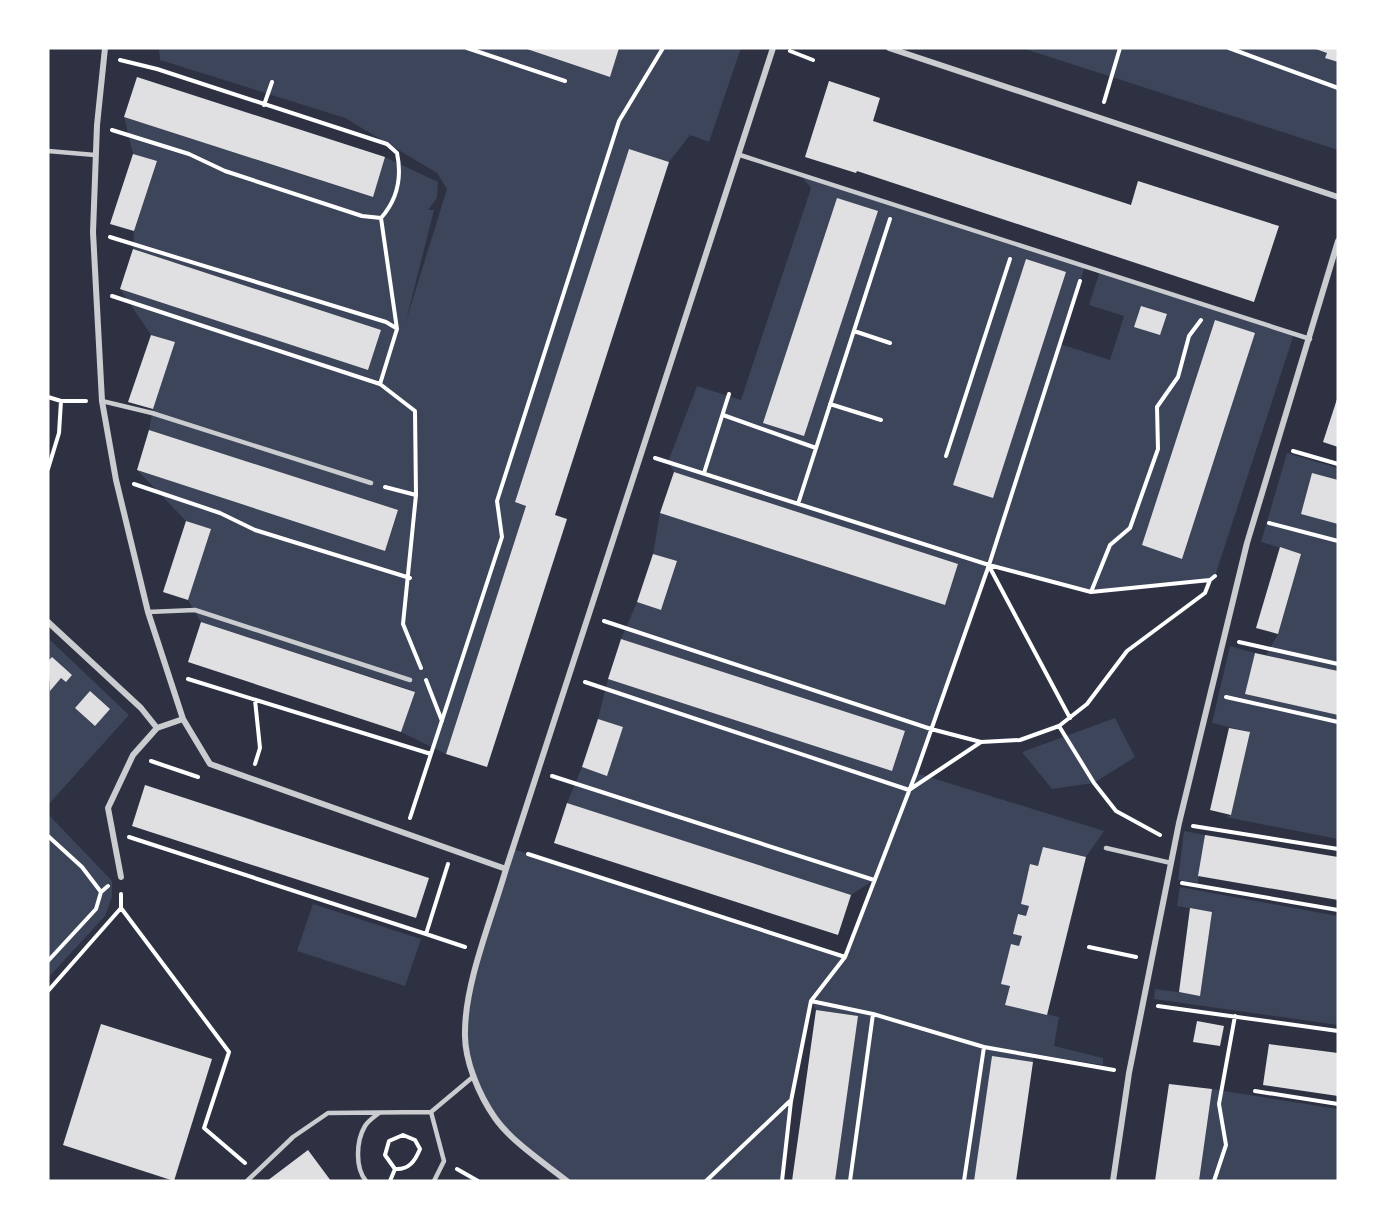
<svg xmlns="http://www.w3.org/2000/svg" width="1386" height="1229" font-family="'Varela Round',sans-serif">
<rect width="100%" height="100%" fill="#2d3142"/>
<path fill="#3c4559" d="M 159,48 L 741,48 L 709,142 L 690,135 L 669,162 L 629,149 L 515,502 L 526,506 L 446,754 L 401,732 L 414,691 L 201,622 L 188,600 L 210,529 L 186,521 L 137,470 L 385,551 L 398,511 L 149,430 L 153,409 L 175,342 L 151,335 L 120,289 L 368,370 L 381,330 L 133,249 L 134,231 L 157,162 L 133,154 L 124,117 L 372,197 L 385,157 L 438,182 L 437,198 L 428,210 L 434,210 L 406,321 L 447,189 L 437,173 L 345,118 L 160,60 Z
M 1022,48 L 1338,48 L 1338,150 Z
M 800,174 L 1085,266 L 1060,344 L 1110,360 L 1124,316 L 1089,305 L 1100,271 L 1294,334 L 1215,576 L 1210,580 L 1091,592 L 990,565 L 916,773 L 1104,831 L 1086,857 L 1043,847 L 1038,866 L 1030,864 L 1021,904 L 1029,906 L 1026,916 L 1018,914 L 1014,933 L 1022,936 L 1019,946 L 1011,944 L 1010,986 L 1005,1004 L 1059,1017 L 1054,1046 L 1103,1058 L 1103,1065 L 1034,1054 L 1033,1062 L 992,1056 L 974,1181 L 835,1181 L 858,1016 L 816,1010 L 811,1001 L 791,1101 L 782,1181 L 567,1181 L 533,1155 L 495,1118 L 474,1076 L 465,1035 L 467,1003 L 513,849 L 844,957 L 874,880 L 851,895 L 567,803 L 582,767 L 606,775 L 623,727 L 598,719 L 608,679 L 892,771 L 905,732 L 621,639 L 637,602 L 661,610 L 677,562 L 653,554 L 660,513 L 945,605 L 958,565 L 674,472 L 668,462 L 697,386 L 741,400 L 811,188 Z
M 1287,453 L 1338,468 L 1338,671 L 1266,655 L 1278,634 L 1301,554 L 1261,542 Z
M 48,638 L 129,715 L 48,805 Z
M 1230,646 L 1255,653 L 1246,694 L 1338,715 L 1338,839 L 1225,817 L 1231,815 L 1249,732 L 1212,723 Z
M 1115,718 L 1135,757 L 1094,783 L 1052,789 L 1022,752 Z
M 48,814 L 112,881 L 112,897 L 105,916 L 48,978 Z
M 1184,831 L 1205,835 L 1198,883 L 1178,880 Z
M 1180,887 L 1338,916 L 1338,1025 L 1154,999 L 1155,989 L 1200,995 L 1212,912 L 1177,906 Z
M 313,904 L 421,939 L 405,986 L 297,951 Z
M 1212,1089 L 1338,1109 L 1338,1181 L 1199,1181 Z"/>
<path fill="#e0e0e3" d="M 524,48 L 619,48 L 610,77 Z
M 1313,48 L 1338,48 L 1338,62 L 1325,58 L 1327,53 Z
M 137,77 L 385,157 L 373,197 L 124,117 Z
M 829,81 L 880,98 L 873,121 L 1131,205 L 1138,181 L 1279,226 L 1254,302 L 857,171 L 856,173 L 805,157 Z
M 629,149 L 669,162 L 555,515 L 567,519 L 487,767 L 446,754 L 526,506 L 515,502 Z
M 133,154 L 157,161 L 134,231 L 110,224 Z
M 837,198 L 878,211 L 804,436 L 763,423 Z
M 133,249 L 381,330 L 368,370 L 120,289 Z
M 1026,259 L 1066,272 L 993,498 L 953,485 Z
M 1141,306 L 1167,314 L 1160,335 L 1134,327 Z
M 1215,320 L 1255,333 L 1182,559 L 1142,545 Z
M 151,335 L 175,342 L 153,409 L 128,402 Z
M 1338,396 L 1338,447 L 1323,442 Z
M 149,430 L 398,510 L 385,551 L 137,470 Z
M 674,472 L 958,564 L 945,605 L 660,513 Z
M 1312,473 L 1338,480 L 1338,524 L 1301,514 Z
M 186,521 L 211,529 L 188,600 L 163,592 Z
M 1280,547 L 1301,554 L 1278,634 L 1256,628 Z
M 653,554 L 677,561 L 661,610 L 637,602 Z
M 201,622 L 415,692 L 401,732 L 188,662 Z
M 621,639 L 905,731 L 892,771 L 608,679 Z
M 1255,653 L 1338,671 L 1338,715 L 1245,694 Z
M 52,657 L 72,675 L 66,682 L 61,678 L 50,691 L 48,661 Z
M 90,691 L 110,709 L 95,726 L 75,708 Z
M 598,719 L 623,727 L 607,776 L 582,767 Z
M 1229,728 L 1250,732 L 1231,815 L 1210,810 Z
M 145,785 L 429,878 L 416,918 L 132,826 Z
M 567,803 L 851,895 L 838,935 L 554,843 Z
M 1205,835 L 1338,857 L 1338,900 L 1198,876 Z
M 1043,847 L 1086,857 L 1047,1015 L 1005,1005 L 1010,986 L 1001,984 L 1011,944 L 1019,946 L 1022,936 L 1013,934 L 1018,914 L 1026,916 L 1029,906 L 1021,904 L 1030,864 L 1038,866 Z
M 1190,908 L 1212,912 L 1200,996 L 1179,992 Z
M 816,1010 L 858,1016 L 835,1181 L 792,1181 Z
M 1197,1021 L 1224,1026 L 1220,1046 L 1193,1042 Z
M 101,1024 L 212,1059 L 174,1181 L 63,1145 Z
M 1269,1044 L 1338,1053 L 1338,1096 L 1263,1085 Z
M 992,1056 L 1033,1062 L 1016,1181 L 974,1181 Z
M 1169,1084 L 1212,1089 L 1199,1181 L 1155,1181 Z
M 308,1150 L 331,1181 L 267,1181 Z"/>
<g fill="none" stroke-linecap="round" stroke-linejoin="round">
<path stroke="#fff" stroke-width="4" d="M 467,48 L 565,81
M 1229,48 L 1338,88
M 790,51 L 813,60
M 120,60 L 157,69 L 387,144 L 397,153 C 402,177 397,200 381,218 L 397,329 L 380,384
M 1104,102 L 1120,48
M 264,105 L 272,82
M 112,130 L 189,154 L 225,171 L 362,216 L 381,218
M 110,237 L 386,322 L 396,328
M 112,296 L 380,384 L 415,411 L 416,495 L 403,624 L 421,668
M 854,331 L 890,343
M 48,397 L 61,401 L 86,401
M 830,404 L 881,420
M 723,415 L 816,448
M 1293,451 L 1338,464
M 946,456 L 1010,259
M 655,458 L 989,565 L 1080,281
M 48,469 L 59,433 L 61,401
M 704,473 L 729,394
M 134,484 L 220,513 L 255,530 L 410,578
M 385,487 L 416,495
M 798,504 L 890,219
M 1269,523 L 1338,541
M 989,566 L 1070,718
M 1091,592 L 1110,545 L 1130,528 L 1158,449 L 1157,407 L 1178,377 L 1189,336 L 1201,320
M 604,621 L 931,729 L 981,742 L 1020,740 L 1059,726 L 1087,704 L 1127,651 L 1205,593 L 1210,580 L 1215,576
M 1239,642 L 1338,664
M 188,679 L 431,754
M 426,680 L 442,721
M 585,682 L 909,790 L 981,742
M 1226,697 L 1338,722
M 255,700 L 260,748 L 255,764
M 1059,726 L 1094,783 L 1116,811 L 1160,835
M 151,761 L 198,777
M 552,776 L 874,880
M 410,818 L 502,537 L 497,501 L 619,121 L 663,48
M 1193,826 L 1338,849
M 48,836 L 82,867 L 101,892
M 129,837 L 426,934 L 448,864
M 528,854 L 845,957
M 1182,883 L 1338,910
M 121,908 L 229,1052 L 204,1128 L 245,1163
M 426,934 L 465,947
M 1089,947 L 1136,957
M 48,961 L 96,909 L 101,892 L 108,886
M 48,991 L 121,908 L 121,894
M 811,1001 L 873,1014 L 850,1181
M 1158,1006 L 1338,1031
M 873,1014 L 984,1047 L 1114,1070
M 1255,1091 L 1338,1104
M 403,1135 L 415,1140 L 420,1149 C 415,1161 409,1170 395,1169 L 385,1155 L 389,1141 Z
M 457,1169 L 478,1181
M 390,1181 L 395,1169
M 706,1181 L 790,1101
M 782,1181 L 791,1101 L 811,1001 L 845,957 L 916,773 L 989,565 L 1091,592 L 1210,580
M 964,1181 L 984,1047
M 1214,1181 L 1226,1145 L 1219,1104 L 1235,1016"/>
<path stroke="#caccd0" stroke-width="4.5" d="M 48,151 L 95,155
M 740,155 L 1310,339
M 102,401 L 152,413 L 371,483
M 148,612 L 195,610 L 410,680
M 1106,848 L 1171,863
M 431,1112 L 444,1161 L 434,1181
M 247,1181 L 293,1137 L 328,1113 L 431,1112 L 474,1076
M 366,1181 C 355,1168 356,1141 365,1126 C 368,1121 374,1117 379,1113"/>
<path stroke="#caccd0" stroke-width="6" d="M 105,48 L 97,125 L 93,232 L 102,401 L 116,480 L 148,612 L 183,719 L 210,764 L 506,869
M 889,48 L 1338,197
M 48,622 L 141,708 L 157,728 L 183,719
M 121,877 L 108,808 L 133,755 L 157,728
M 567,1181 C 544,1163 511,1141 495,1118 C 479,1095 464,1060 465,1032 C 465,982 492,918 506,869 L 773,48
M 1113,1181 L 1129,1073 L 1179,823 L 1247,543 L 1338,241"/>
</g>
<rect width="1386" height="1229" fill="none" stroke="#ffffff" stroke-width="99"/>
</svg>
